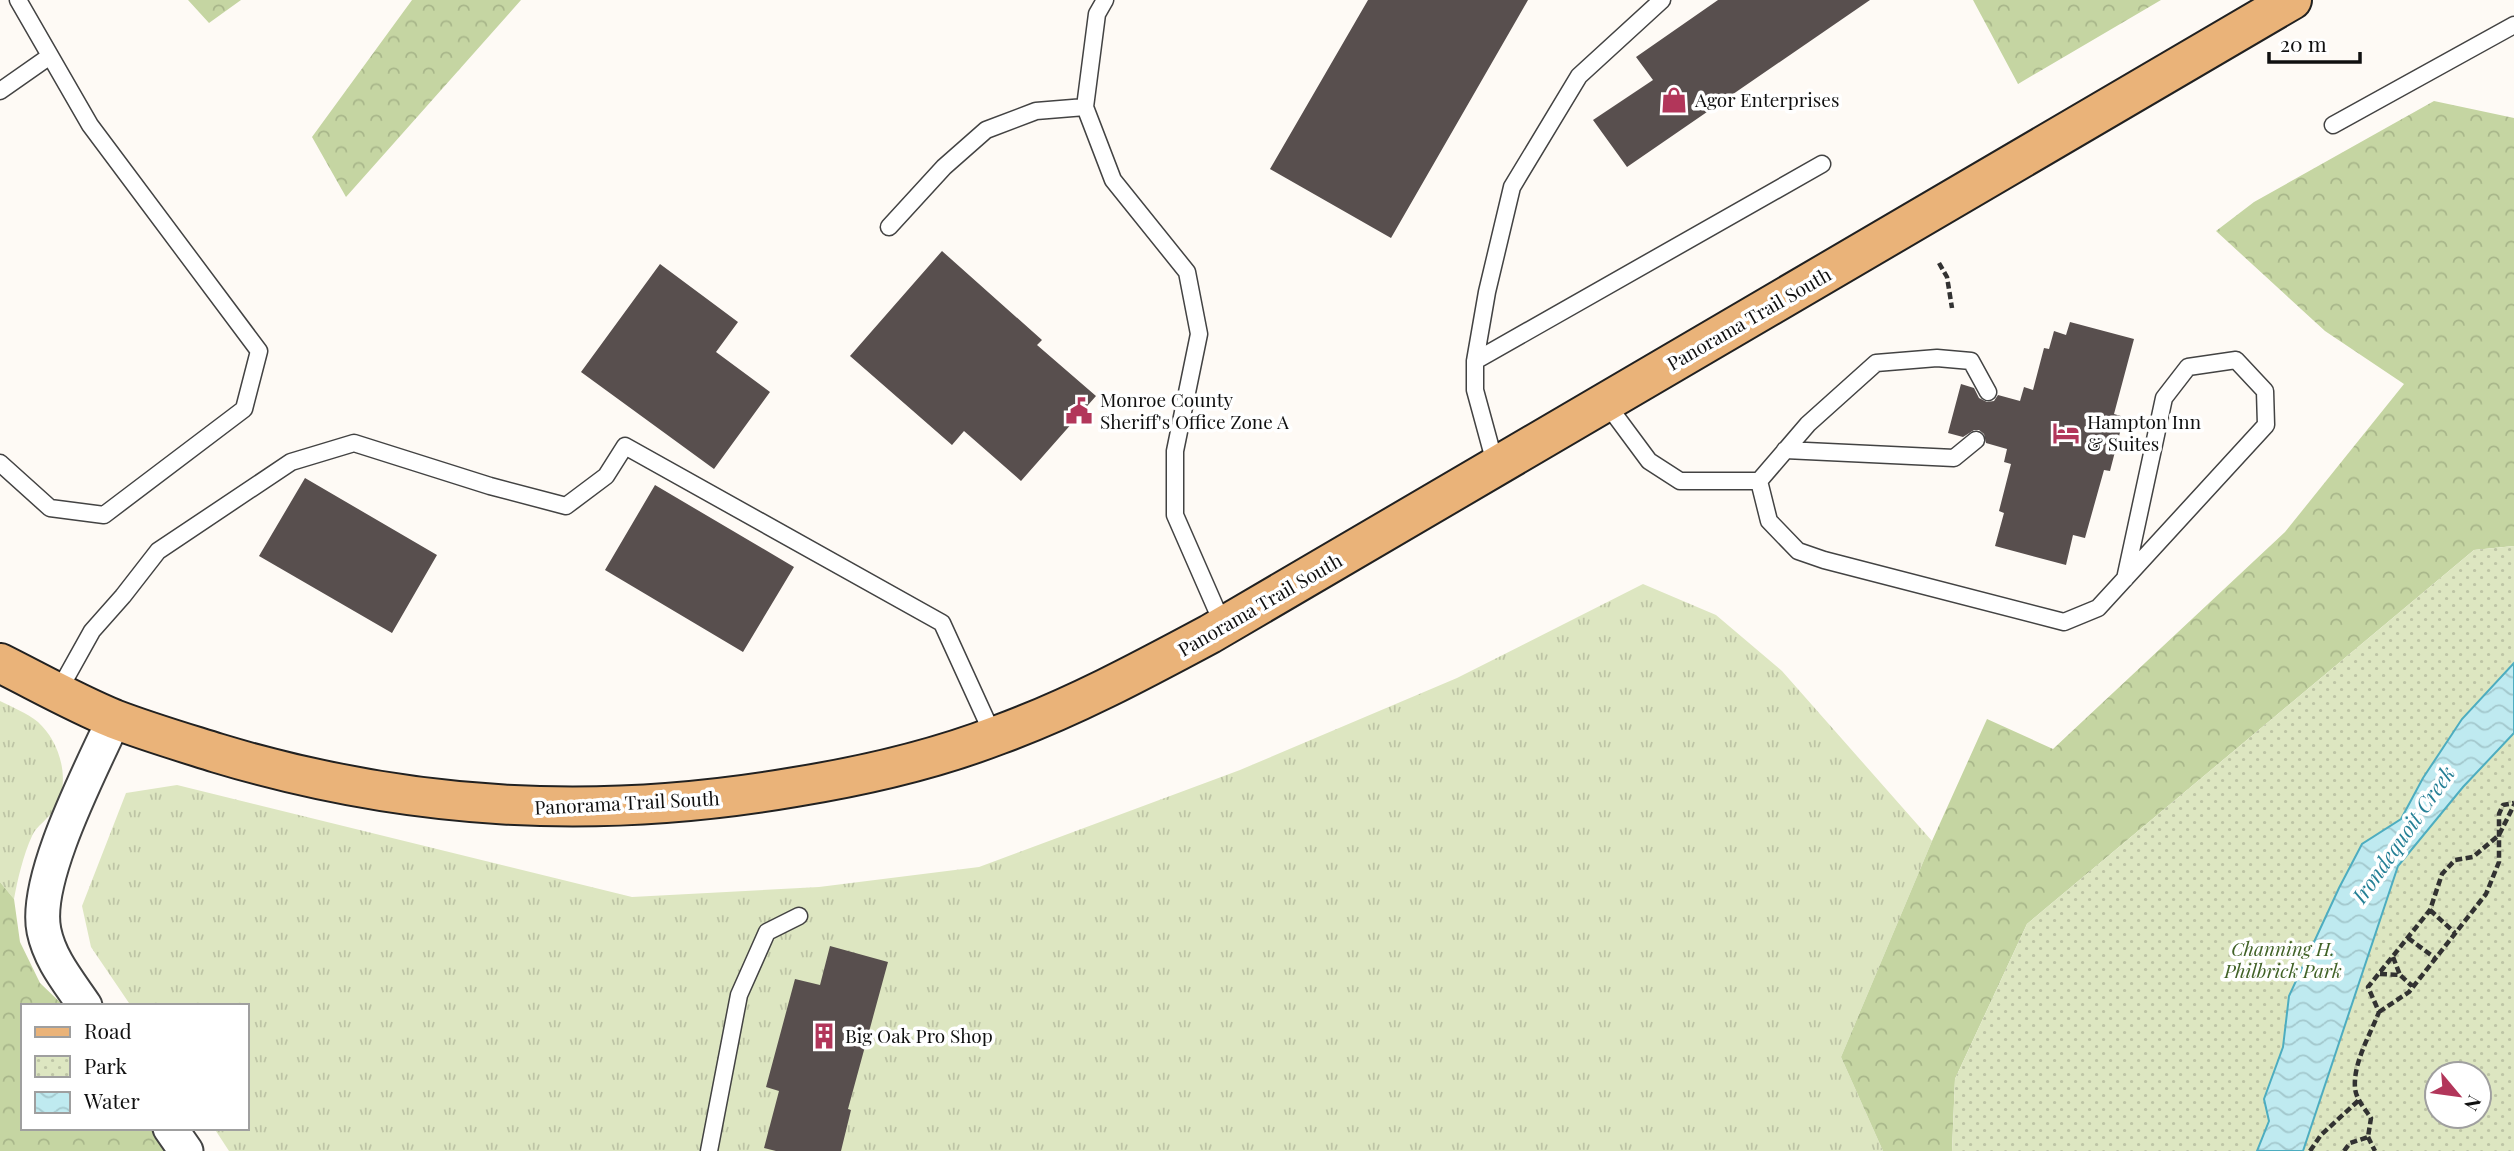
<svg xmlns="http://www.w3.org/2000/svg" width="2514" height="1151" font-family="'Playfair Display',serif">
<defs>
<pattern id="grass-tufts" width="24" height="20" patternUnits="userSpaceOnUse" patternTransform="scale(1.75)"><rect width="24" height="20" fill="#dde6c1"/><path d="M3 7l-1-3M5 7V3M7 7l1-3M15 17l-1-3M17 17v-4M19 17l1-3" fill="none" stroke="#bdc4a5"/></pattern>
<pattern id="forest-crowns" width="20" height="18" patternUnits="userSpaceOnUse" patternTransform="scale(1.75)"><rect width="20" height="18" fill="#c5d5a2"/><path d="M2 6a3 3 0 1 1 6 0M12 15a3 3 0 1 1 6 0" fill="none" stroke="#a8b68a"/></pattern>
<pattern id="park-dots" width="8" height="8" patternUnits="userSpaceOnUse" patternTransform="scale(1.75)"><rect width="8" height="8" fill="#dde6c1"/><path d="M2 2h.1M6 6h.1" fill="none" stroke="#bdc4a5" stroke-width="1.8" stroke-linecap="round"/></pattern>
<pattern id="water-waves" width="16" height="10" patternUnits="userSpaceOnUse" patternTransform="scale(1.75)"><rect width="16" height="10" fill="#bfeaf0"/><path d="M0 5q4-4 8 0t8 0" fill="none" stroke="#a3c8cd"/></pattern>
</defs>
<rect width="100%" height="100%" fill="#fefaf5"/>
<path fill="url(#grass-tufts)" d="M 1643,584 L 1716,615 L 1782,671 L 1932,841 L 1841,1057 L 1883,1151 L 229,1151 L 214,1128 L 247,1128 L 247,1006 L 131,1006 L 91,947 L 82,906 L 126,793 L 177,785 L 632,897 L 819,887 L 979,867 L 1240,770 L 1457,678 Z
M 0,701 C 12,707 27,713 38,722 C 60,742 71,780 56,807 C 50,818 36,826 32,836 C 23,856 18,878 14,899 L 0,882 Z"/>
<path fill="url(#forest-crowns)" d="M 188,0 L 241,0 L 209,23 Z
M 412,0 L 521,0 L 346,197 L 312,137 Z
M 1973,0 L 2161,0 L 2018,84 Z
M 2434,101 L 2514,118 L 2514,546 L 2474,550 L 2027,924 L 1955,1079 L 1952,1151 L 1883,1151 L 1841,1057 L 1932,841 L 1987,719 L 2053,749 L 2285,532 L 2404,384 L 2325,331 L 2216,231 L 2254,202 Z
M 0,882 L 14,899 L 20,942 L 40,983 L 64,1006 L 23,1006 L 23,1128 L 152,1128 L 168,1151 L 0,1151 Z"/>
<path fill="url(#park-dots)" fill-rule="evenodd" d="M 2514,546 L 2514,1151 L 1952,1151 L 1955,1079 L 2027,924 L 2474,550 ZM 2437,1074 L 2479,1074 L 2479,1116 L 2437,1116 Z"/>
<path fill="url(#water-waves)" stroke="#4dadc0" stroke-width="2" d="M 2514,663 L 2514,733 L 2463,787 L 2398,866 L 2303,1151 L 2257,1151 L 2269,1121 L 2264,1099 L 2283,1047 L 2289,996 L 2339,888 L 2362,844 L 2401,819 L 2423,778 L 2462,719 Z"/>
<path fill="#584f4e" d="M 1368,0 L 1528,0 L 1391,238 L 1270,169 Z
M 1718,0 L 1870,0 L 1627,167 L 1593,120 L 1653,80 L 1636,57 Z
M 942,251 L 1042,340 L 1037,345 L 1096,396 L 1021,481 L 964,431 L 952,445 L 850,356 Z
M 660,264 L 738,322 L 716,352 L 770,392 L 714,469 L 581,372 Z
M 2070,322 L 2134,339 L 2114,414 L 2124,417 L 2110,471 L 2104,470 L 2085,538 L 2073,535 L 2066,565 L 1995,546 L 2004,513 L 1999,511 L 2011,464 L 2004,462 L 2007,449 L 1986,443 L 1984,434 L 1979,430 L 1974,430 L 1963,437 L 1948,433 L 1961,384 L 1974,388 L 1979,398 L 1987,402 L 1994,401 L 1998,395 L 2020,401 L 2024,387 L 2033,390 L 2044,348 L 2049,349 L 2054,331 L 2066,335 Z
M 305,478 L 437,555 L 392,633 L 259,556 Z
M 655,485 L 794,567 L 743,652 L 605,570 Z
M 830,946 L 888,962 L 848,1109 L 851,1110 L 841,1151 L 776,1151 L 764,1148 L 779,1091 L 766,1087 L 795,979 L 820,985 Z"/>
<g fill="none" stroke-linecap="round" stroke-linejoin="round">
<g stroke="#434343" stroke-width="19">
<path id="lane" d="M 1105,0 L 1097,14 L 1085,107 L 1113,180 L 1187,272 L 1199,334 L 1175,451 L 1175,515 L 1224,627
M 0,91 L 50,56
M 2333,125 L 2514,25
M 889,227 L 944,167 L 986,130 L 1036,111 L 1085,107
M 1475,361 L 1822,164
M 1606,403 L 1649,461 L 1680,481 L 1759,481 L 1808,424 L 1876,363 L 1937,358 L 1971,361 L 1988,392
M 1785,450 L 1954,458 L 1976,440
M 0,463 L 50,508 L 104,515 L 244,409 L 259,351 L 90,125 L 18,0
M 1496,467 L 1475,390 L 1475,361 L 1487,292 L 1512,187 L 1579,76 L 1662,0
M 1759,481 L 1769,521 L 1798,551 L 1824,560 L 2064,622 L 2098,608 L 2266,425 L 2265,391 L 2236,360 L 2188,367 L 2164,398 L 2125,579
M 58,692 L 92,631 L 123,596 L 158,551 L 291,462 L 354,443 L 490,486 L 566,506 L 606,476 L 625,446 L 942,623 L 994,737
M 709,1151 L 739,995 L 767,932 L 799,916"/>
</g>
<g stroke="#434343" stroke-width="37">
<path id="street" d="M 85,1006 C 69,982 50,960 44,931 C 33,879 92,768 114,719
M 170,1128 L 186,1151"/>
</g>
<g stroke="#212121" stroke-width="42">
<path id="primary" d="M 0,663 C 38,682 75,703 114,719 C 148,732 182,742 217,753 C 409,811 597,821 795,787 C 863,776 933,760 998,735 C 1072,708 1141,671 1210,634 L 2292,0"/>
</g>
<path stroke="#323232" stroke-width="4.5" stroke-dasharray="7 3.5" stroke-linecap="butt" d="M 1939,263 L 1947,277 L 1952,308
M 2430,910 L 2455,933
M 2408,938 L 2435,958
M 2393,957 L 2400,975
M 2380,974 L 2400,975 L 2412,986
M 2379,1012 L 2409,992 L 2486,894 L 2499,862 L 2499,814 L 2503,805 L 2514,803
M 2368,1137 L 2375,1151
M 2310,1151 L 2321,1135 L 2359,1100
M 2344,1151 L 2350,1143 L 2368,1137 L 2371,1118 C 2365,1109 2356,1099 2355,1088 C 2353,1063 2370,1035 2379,1012 L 2368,987 L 2430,910 L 2442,874 L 2455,860 L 2473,857 L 2499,835 L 2514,805"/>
<use href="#lane" stroke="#fff" stroke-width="16"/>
<use href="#street" stroke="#fff" stroke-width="33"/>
<use href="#primary" stroke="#eab379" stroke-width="38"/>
</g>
<defs>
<g id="shop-bare" transform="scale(2.1)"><path d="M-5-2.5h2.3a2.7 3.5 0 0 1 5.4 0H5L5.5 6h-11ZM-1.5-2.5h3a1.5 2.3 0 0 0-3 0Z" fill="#b2365a" stroke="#fff" stroke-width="2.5" paint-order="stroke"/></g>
<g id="civic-bare" transform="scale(2.1)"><path d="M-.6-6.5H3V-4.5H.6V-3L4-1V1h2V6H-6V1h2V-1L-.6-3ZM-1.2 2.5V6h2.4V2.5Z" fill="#b2365a" stroke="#fff" stroke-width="2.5" paint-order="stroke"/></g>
<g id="hotel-bare" transform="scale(2.1)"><path d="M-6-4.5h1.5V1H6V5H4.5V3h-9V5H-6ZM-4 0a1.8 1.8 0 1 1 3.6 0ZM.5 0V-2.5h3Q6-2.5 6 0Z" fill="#b2365a" stroke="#fff" stroke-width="2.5" paint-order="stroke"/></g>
<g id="building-bare" transform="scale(2.1)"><path d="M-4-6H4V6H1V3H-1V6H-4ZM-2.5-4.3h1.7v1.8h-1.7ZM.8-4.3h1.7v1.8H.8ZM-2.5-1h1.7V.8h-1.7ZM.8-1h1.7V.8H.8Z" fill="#b2365a" stroke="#fff" stroke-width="2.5" paint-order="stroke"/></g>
</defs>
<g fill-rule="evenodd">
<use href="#shop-bare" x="1674" y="100"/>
<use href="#civic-bare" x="1079" y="411"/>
<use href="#hotel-bare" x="2066" y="433"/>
<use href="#building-bare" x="824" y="1036"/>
</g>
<g text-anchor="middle" stroke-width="7" stroke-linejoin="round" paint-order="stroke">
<g font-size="19" fill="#101010" stroke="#fff" text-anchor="start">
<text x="1695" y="107">Agor Enterprises</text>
<text x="1100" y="407">Monroe County<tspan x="1100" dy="22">Sheriff's Office Zone A</tspan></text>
<text x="2087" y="429">Hampton Inn<tspan x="2087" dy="22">&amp; Suites</tspan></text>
<text x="845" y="1043">Big Oak Pro Shop</text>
</g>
<g font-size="19" fill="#101010" stroke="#fff">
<text transform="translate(1749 319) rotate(-30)" y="7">Panorama Trail South</text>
<text transform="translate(1260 605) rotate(-30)" y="7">Panorama Trail South</text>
<text transform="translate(627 803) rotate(-3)" y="7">Panorama Trail South</text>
</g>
<g font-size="19" font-style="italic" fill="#416227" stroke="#fff">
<text x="2283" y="956">Channing H.<tspan x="2283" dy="22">Philbrick Park</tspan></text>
</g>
<g font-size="21" font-style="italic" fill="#268096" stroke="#fff">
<text transform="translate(2404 835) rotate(-55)" y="7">Irondequoit Creek</text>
</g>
</g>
<rect x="21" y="1004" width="228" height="126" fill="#ffffff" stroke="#9f9f9f" stroke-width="2"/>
<rect x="35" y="1027" width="35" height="10" fill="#eab379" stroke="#9f9f9f" stroke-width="2"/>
<text x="84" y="1039" font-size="21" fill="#101010">Road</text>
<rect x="35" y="1056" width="35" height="21" fill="url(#park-dots)" stroke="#9f9f9f" stroke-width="2"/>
<text x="84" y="1074" font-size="21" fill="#101010">Park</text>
<rect x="35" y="1092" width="35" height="21" fill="url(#water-waves)" stroke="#9f9f9f" stroke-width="2"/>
<text x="84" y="1109" font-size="21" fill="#101010">Water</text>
<g transform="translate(2458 1095) rotate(119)"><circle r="33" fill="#ffffff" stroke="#9f9f9f" stroke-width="2"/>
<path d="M0-5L12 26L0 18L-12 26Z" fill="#b2365a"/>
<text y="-10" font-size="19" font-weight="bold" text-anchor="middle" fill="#101010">N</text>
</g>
<path d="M2269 52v10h91v-10" fill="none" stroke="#101010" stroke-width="3.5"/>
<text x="2280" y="52" font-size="21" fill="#101010" stroke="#ffffff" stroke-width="5" paint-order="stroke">20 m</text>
</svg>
